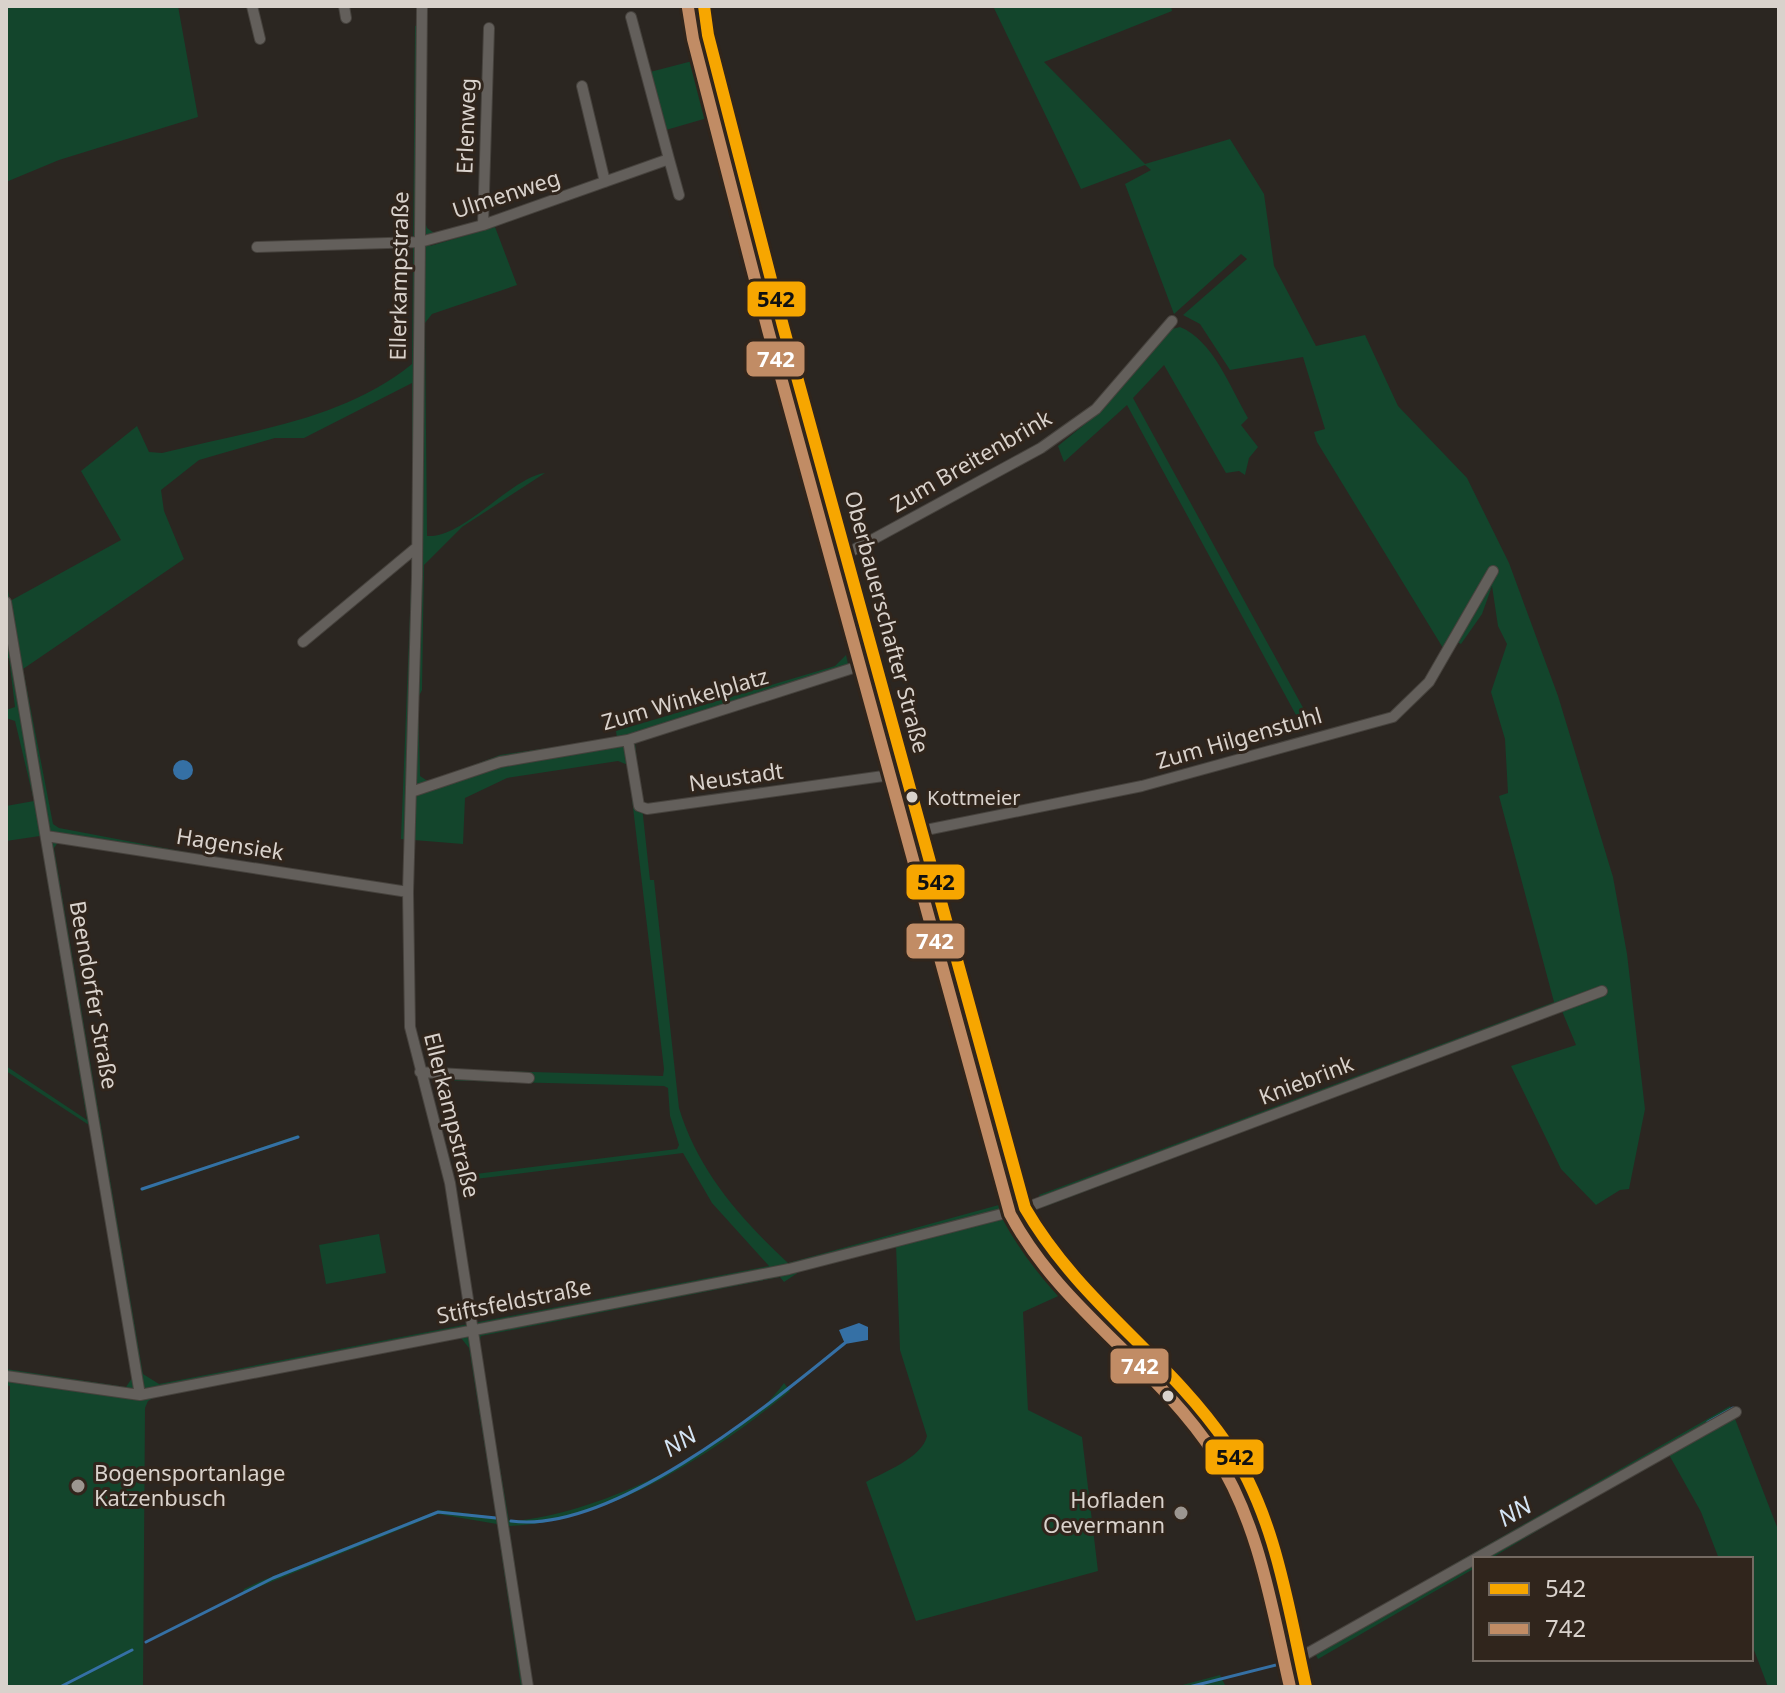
<svg xmlns="http://www.w3.org/2000/svg" width="1785" height="1693" font-family="'Noto Sans',sans-serif">
<rect width="100%" height="100%" fill="#2b2621"/>
<path fill="#13452c" fill-rule="evenodd" d="M 6,6 L 178,6 L 198,117 L 59,160 L 6,182 Z
M 993,6 L 1171,6 L 1172,11 L 1044,62 L 1145,164 L 1230,139 L 1264,194 L 1274,266 L 1316,346 L 1365,335 L 1398,406 L 1467,478 L 1509,563 L 1558,696 L 1613,877 L 1627,954 L 1645,1109 L 1629,1189 L 1620,1190 L 1596,1205 L 1561,1169 L 1511,1066 L 1576,1045 L 1562,1011 L 1044,1207 L 1039,1195 L 1554,1002 L 1499,796 L 1508,793 L 1505,739 L 1491,692 L 1507,644 L 1498,626 L 1492,586 L 1482,614 L 1461,644 L 1448,638 L 1443,648 L 1317,442 L 1314,432 L 1325,429 L 1303,357 L 1230,370 L 1200,324 L 1183,315 L 1247,259 L 1241,254 L 1174,314 L 1125,184 L 1151,170 L 1145,165 L 1081,189 Z
M 427,23 L 425,221 L 427,228 L 437,235 L 430,246 L 495,227 L 517,285 L 432,314 L 425,323 L 427,536 C 463,539 510,478 545,473 L 462,527 L 424,565 L 422,690 L 418,698 L 420,776 L 429,782 L 500,755 L 617,738 L 616,731 L 835,666 L 846,655 L 850,674 L 635,742 L 650,880 L 654,880 L 679,1108 C 698,1171 741,1219 788,1263 L 1006,1203 L 1012,1196 C 1028,1232 1049,1260 1076,1288 L 1023,1312 L 1028,1410 L 1082,1437 L 1098,1571 L 916,1621 L 866,1482 C 884,1472 922,1458 927,1436 L 900,1350 L 896,1245 L 799,1272 L 784,1282 L 780,1277 L 481,1336 L 479,1343 L 509,1521 C 588,1519 738,1448 784,1383 L 790,1391 C 713,1453 612,1522 509,1526 L 533,1687 L 521,1687 L 497,1524 L 438,1514 L 242,1594 L 244,1589 L 261,1581 L 439,1510 L 496,1517 L 469,1348 L 461,1338 L 159,1395 L 148,1401 L 145,1408 L 143,1687 L 8,1687 L 10,1386 L 6,1385 L 6,1369 L 126,1387 L 132,1378 L 89,1125 L 6,1071 L 6,1066 L 87,1120 L 40,836 L 6,841 L 6,806 L 34,801 L 15,721 L 6,718 L 6,710 L 15,707 L 9,658 L 6,659 L 6,582 L 10,601 L 121,540 L 81,471 L 137,426 L 149,452 L 162,453 C 247,431 342,421 412,364 L 415,26 ZM 412,383 L 412,562 L 401,839 L 463,844 L 465,798 L 507,778 L 618,761 L 628,765 L 664,1069 L 663,1076 L 431,1069 L 435,1080 L 664,1086 L 668,1088 L 670,1116 L 679,1145 L 677,1149 L 459,1176 L 459,1181 L 683,1153 L 712,1203 L 769,1266 L 159,1384 L 143,1374 L 54,848 L 59,841 L 222,859 L 59,828 L 53,824 L 23,669 L 184,559 L 164,511 L 161,490 L 199,460 L 275,438 L 304,438 Z
M 704,58 L 721,114 L 666,130 L 650,72 Z
M 1180,327 C 1213,340 1231,389 1248,418 L 1241,425 L 1258,447 L 1249,458 L 1245,475 L 1239,471 L 1226,473 L 1164,365 L 1133,398 L 1312,724 L 1302,726 L 1127,405 L 1064,462 L 1058,446 L 1091,419 L 1168,330 Z
M 298,1135 L 299,1138 L 142,1191 L 142,1188 Z
M 379,1234 L 386,1273 L 326,1284 L 319,1245 Z
M 1730,1406 L 1779,1532 L 1779,1687 L 1768,1687 L 1751,1642 L 1751,1559 L 1719,1559 L 1701,1512 L 1668,1453 L 1490,1559 L 1475,1559 L 1475,1568 L 1318,1659 L 1311,1646 Z
M 1220,1675 L 1226,1687 L 1175,1687 Z"/>
<path fill="#3570a5" d="M173 770a10 10 0 1 1 20 0a10 10 0 1 1-20 0Z
M 859,1323 L 868,1327 L 868,1340 L 845,1344 L 839,1330 Z"/>
<g fill="none" stroke-linecap="round" stroke-linejoin="round">
<path stroke="#3570a5" stroke-width="3" d="M 142,1189 L 298,1137
M 1708,1422 L 1733,1408
M 511,1521 C 612,1535 770,1404 845,1343
M 146,1642 L 273,1578 L 438,1512 L 496,1518
M 60,1687 L 132,1650
M 1189,1687 L 1292,1661"/>
<g stroke="#46423d" stroke-width="12">
<path id="minor" d="M 252,6 L 260,39
M 344,6 L 346,18
M 422,6 L 417,577 L 408,892 L 410,1027 L 450,1183 L 528,1687
M 631,17 L 669,159
M 582,86 L 605,182
M 483,225 L 489,28
M 257,247 L 420,242 L 483,225 L 669,159 L 679,195
M 846,554 L 1041,448 L 1096,409 L 1172,321
M 6,602 L 140,1395
M 303,642 L 417,547
M 628,740 L 639,806 L 647,809 L 905,773
M 411,792 L 500,762 L 628,740 L 875,661
M 921,831 L 1142,786 L 1393,717 L 1429,682 L 1493,571
M 46,836 L 408,892
M 420,1072 L 529,1078
M 6,1376 L 140,1395 L 789,1269 L 1025,1208 L 1602,991
M 1299,1658 L 1736,1412"/>
</g>
<g stroke="#46423d" stroke-width="16">
<path id="secondary" d="M 704,6 L 708,35 L 783,326 L 1025,1208 C 1072,1303 1168,1358 1227,1444 C 1270,1505 1289,1614 1306,1687"/>
</g>
<use href="#minor" stroke="#635f5b" stroke-width="10"/>
<use href="#secondary" stroke="#635f5b" stroke-width="14"/>
<g stroke="#30251c" stroke-width="18">
<path id="bus-1" d="M 704,6 L 708,35 L 783,326 L 1025,1208 C 1081,1304 1167,1356 1227,1444 C 1275,1514 1288,1606 1306,1687"/>
</g>
<g stroke="#30251c" stroke-width="18">
<path id="bus-2" d="M 688,8 L 693,39 L 768,330 L 1010,1214 C 1061,1310 1157,1365 1215,1455 C 1259,1523 1272,1609 1290,1687"/>
</g>
<use href="#bus-1" stroke="#f7a600" stroke-width="12"/>
<use href="#bus-2" stroke="#c18c65" stroke-width="12"/>
</g>
<g fill="#d9d2cc" stroke="#30251c" stroke-width="3">
<circle cx="912" cy="797" r="7"/>
<circle cx="1168" cy="1396" r="7"/>
</g>
<g fill="#9c9690" stroke="#30251c" stroke-width="3">
<circle cx="78" cy="1486" r="8"/>
<circle cx="1181" cy="1513" r="8"/>
</g>
<g text-anchor="middle" stroke-width="6" stroke-linejoin="round" paint-order="stroke">
<g font-size="20" fill="#d9d2cc" stroke="#30251c" text-anchor="start">
<text x="927" y="805">Kottmeier</text>
</g>
<g font-size="22" fill="#d9d2cc" stroke="#30251c">
<text transform="translate(466 126) rotate(-88)" y="8">Erlenweg</text>
<text transform="translate(506 194) rotate(-18)" y="8">Ulmenweg</text>
<text transform="translate(399 276) rotate(-89)" y="8">Ellerkampstraße</text>
<text transform="translate(971 461) rotate(-30)" y="8">Zum Breitenbrink</text>
<text transform="translate(887 622) rotate(75)" y="8">Oberbauerschafter Straße</text>
<text transform="translate(685 699) rotate(-16)" y="8">Zum Winkelplatz</text>
<text transform="translate(1239 738) rotate(-16)" y="8">Zum Hilgenstuhl</text>
<text transform="translate(736 777) rotate(-8)" y="8">Neustadt</text>
<text transform="translate(230 844) rotate(9)" y="8">Hagensiek</text>
<text transform="translate(94 995) rotate(80)" y="8">Beendorfer Straße</text>
<text transform="translate(1306 1080) rotate(-21)" y="8">Kniebrink</text>
<text transform="translate(452 1115) rotate(76)" y="8">Ellerkampstraße</text>
<text transform="translate(514 1301) rotate(-11)" y="8">Stiftsfeldstraße</text>
</g>
<g font-size="22" fill="#d9d2cc" stroke="#30251c" text-anchor="start">
<text x="94" y="1481">Bogensportanlage<tspan x="94" dy="25">Katzenbusch</tspan></text>
<text x="1165" y="1508" text-anchor="end">Hofladen<tspan x="1165" dy="25">Oevermann</tspan></text>
</g>
<g font-size="24" font-style="italic" fill="#d4e4f4" stroke="#30251c">
<text transform="translate(680 1442) rotate(-32)" y="8">NN</text>
<text transform="translate(1515 1512) rotate(-30)" y="8">NN</text>
</g>
</g>
<g stroke="#30251c" stroke-width="3">
<rect x="746" y="280" width="61" height="38" rx="8" fill="#f7a600"/>
<rect x="745" y="340" width="61" height="38" rx="8" fill="#c18c65"/>
<rect x="905" y="863" width="61" height="38" rx="8" fill="#f7a600"/>
<rect x="905" y="922" width="61" height="38" rx="8" fill="#c18c65"/>
<rect x="1109" y="1347" width="61" height="38" rx="8" fill="#c18c65"/>
<rect x="1204" y="1438" width="61" height="38" rx="8" fill="#f7a600"/>
</g>
<g font-size="22" text-anchor="middle" font-weight="bold" fill="#fff">
<text x="776" y="367">742</text>
<text x="935" y="949">742</text>
<text x="1140" y="1374">742</text>
</g>
<g font-size="22" text-anchor="middle" font-weight="bold" fill="#111">
<text x="776" y="307">542</text>
<text x="936" y="890">542</text>
<text x="1235" y="1465">542</text>
</g>
<rect width="1785" height="1693" fill="none" stroke="#d9d2cc" stroke-width="16"/>
<rect x="1473" y="1557" width="280" height="104" fill="#30251c" stroke="#746a62" stroke-width="2"/>
<rect x="1489" y="1583" width="40" height="12" fill="#f7a600" stroke="#746a62" stroke-width="2"/>
<text x="1545" y="1597" font-size="24" fill="#d9d2cc">542</text>
<rect x="1489" y="1623" width="40" height="12" fill="#c18c65" stroke="#746a62" stroke-width="2"/>
<text x="1545" y="1637" font-size="24" fill="#d9d2cc">742</text>
</svg>
